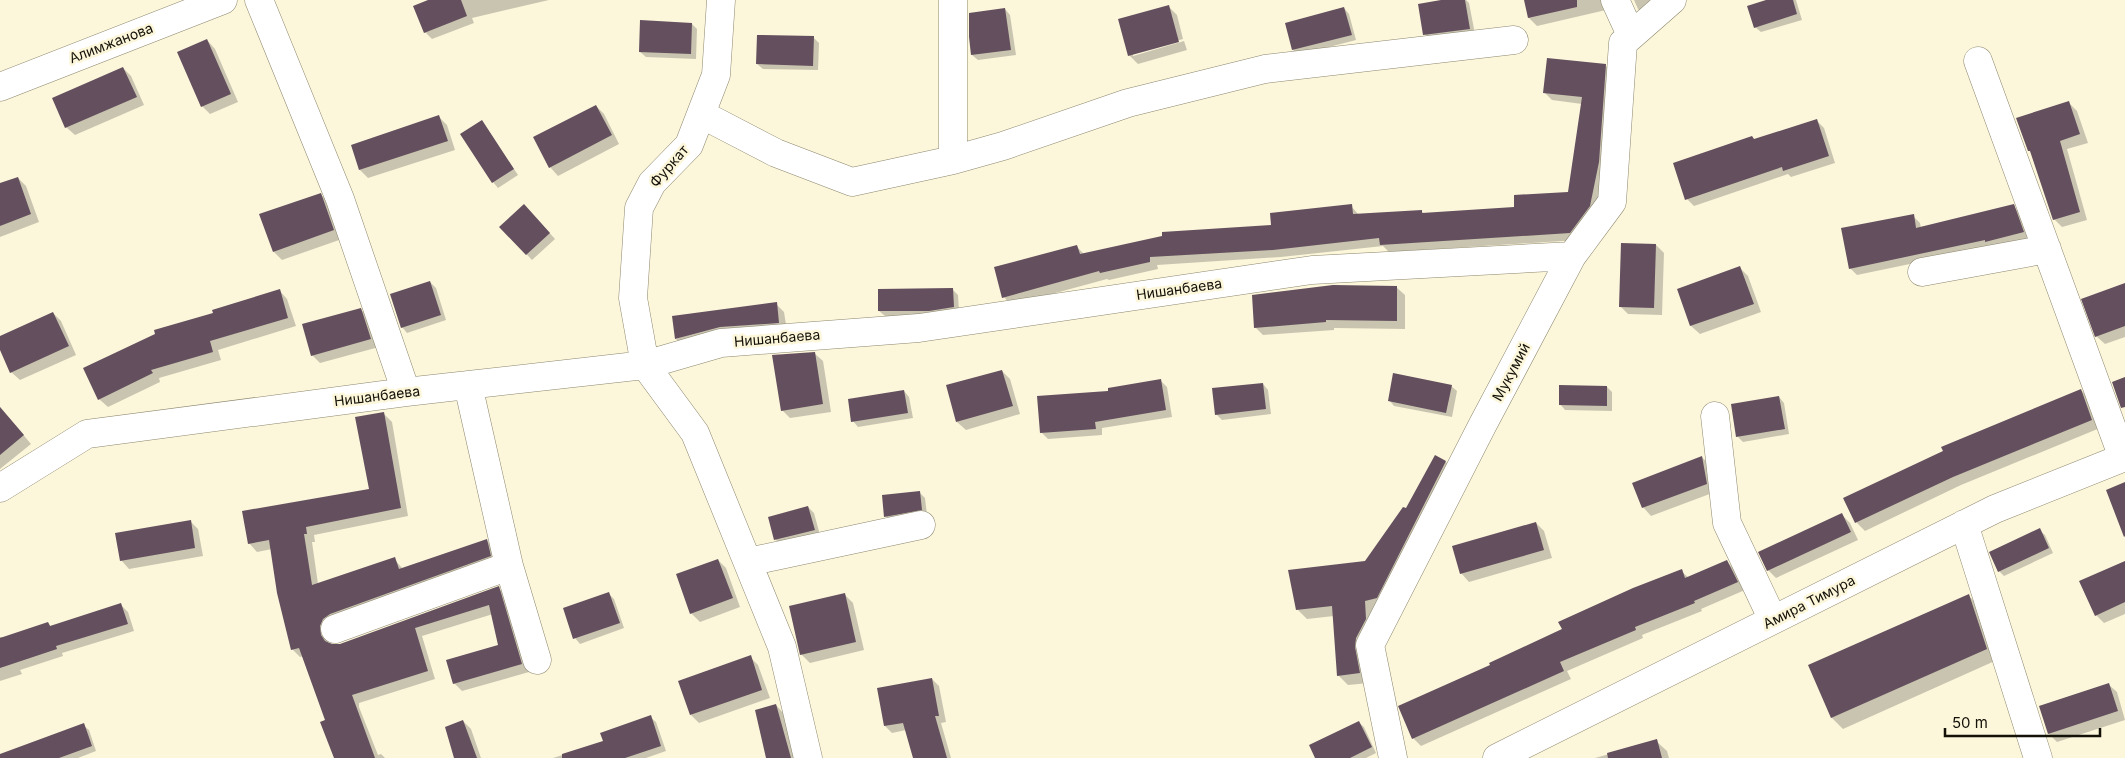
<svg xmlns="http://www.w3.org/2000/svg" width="2125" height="758" font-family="Inter,sans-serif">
<rect width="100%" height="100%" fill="#fcf6db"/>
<path fill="#0003" d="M 431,0 L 549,0 L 472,18 L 474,23 L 432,39 L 425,32 Z
M 1448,0 L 1466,0 L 1469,3 L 1475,34 L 1430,40 L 1425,34 Z
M 1525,0 L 1604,0 L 1606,10 L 1537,26 L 1529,18 Z
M 1634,0 L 1666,0 L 1646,17 L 1638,9 Z
M 1770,0 L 1796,0 L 1802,20 L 1761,32 L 1755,27 Z
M 1168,6 L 1177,15 L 1183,39 L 1133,53 L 1133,56 L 1184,41 L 1187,50 L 1138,64 L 1129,55 Z
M 1344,8 L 1349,14 L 1356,40 L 1298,55 L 1293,50 Z
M 1005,9 L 1010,15 L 1016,55 L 978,60 L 972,55 Z
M 692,24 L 697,29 L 696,59 L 646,57 L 640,52 Z
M 813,37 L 819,43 L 818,70 L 763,69 L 757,64 Z
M 207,40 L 215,49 L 238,102 L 210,114 L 202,106 Z
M 1605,65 L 1613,73 L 1597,214 L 1578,240 L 1389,252 L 1383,246 L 1281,257 L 1157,265 L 1158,269 L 1109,280 L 1107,279 L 1011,305 L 1004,297 L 1077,247 L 1084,254 L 1272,226 L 1351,206 L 1359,215 L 1421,211 L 1425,214 L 1515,208 L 1569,193 L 1582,104 L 1552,100 L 1544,92 Z
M 123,68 L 131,76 L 144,105 L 75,135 L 66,127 Z
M 2069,103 L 2077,111 L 2088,143 L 2067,149 L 2087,220 L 2062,227 L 2054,219 L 2032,154 L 2029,150 Z
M 596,106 L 604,114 L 619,144 L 558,176 L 550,167 Z
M 439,117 L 447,125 L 455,150 L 368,178 L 360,170 L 352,145 Z
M 1816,120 L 1824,128 L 1835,163 L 1791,177 L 1788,174 L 1694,206 L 1687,199 L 1755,140 Z
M 482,121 L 518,175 L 498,188 L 493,182 Z
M 18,178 L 26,186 L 39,222 L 0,237 L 0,185 Z
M 320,194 L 329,202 L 342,239 L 282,260 L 274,252 Z
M 2013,206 L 2020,213 L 2030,239 L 1857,275 L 1850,268 L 1913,216 L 1920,223 L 1921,228 Z
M 530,211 L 555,239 L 532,260 L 501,227 Z
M 1656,245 L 1664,253 L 1662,315 L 1628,314 L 1620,306 Z
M 1740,268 L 1748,276 L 1761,312 L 1700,334 L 1691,326 L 1678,290 Z
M 430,282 L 436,288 L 446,320 L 407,333 L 402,327 Z
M 2125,285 L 2125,337 L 2105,344 L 2096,336 Z
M 1396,287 L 1405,295 L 1405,329 L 1334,328 L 1334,330 L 1263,335 L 1255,327 Z
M 279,290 L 287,299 L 296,326 L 218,350 L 221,360 L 159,378 L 160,382 L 108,407 L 99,399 L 214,314 Z
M 953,290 L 958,295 L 959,312 L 935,316 L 885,316 L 879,311 Z
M 776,304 L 784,312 L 787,331 L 684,347 L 676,339 Z
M 360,309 L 369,317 L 379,347 L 320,363 L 312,355 Z
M 53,313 L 61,321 L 76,355 L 20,380 L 11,372 L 0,347 L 0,337 Z
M 814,353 L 823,361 L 831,412 L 790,418 L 782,410 Z
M 1002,371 L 1010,379 L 1020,414 L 966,430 L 957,422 Z
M 1160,380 L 1167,387 L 1172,417 L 1102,428 L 1102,435 L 1048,439 L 1041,432 L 1109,392 Z
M 1263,384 L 1268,390 L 1271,414 L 1222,420 L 1216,414 Z
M 1451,386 L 1457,391 L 1452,417 L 1394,406 L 1389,400 Z
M 1607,387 L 1612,392 L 1612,411 L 1565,410 L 1560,404 Z
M 2081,390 L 2089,398 L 2100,428 L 1961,485 L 1865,531 L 1857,523 L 1845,499 Z
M 904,391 L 909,397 L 913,418 L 858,427 L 853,421 Z
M 1779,397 L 1784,403 L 1789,434 L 1743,442 L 1738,437 Z
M 0,407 L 31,444 L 0,469 Z
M 384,414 L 392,422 L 408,516 L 314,535 L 315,542 L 312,542 L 318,584 L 394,559 L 403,569 L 486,540 L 495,548 L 498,564 L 327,634 L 328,643 L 341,645 L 498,588 L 507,596 L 529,672 L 462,691 L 454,683 L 500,646 L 493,614 L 422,636 L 435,679 L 359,703 L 359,707 L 378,755 L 381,754 L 385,758 L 335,758 L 327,721 L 304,656 L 300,657 L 292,649 L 272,549 L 257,552 L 249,543 L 370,490 Z
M 1436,457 L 1446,462 L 1456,473 L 1369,683 L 1348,685 L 1338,675 L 1334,616 L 1307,619 L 1297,609 L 1366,562 L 1406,510 Z
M 1702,457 L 1710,466 L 1715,492 L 1651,516 L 1643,507 Z
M 920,493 L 925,498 L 927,515 L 891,522 L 886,516 Z
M 808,507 L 814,513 L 820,535 L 781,545 L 776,540 L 770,518 Z
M 1842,515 L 1850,523 L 1858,540 L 1776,578 L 1768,570 Z
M 190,521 L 198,529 L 203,556 L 129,569 L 121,560 Z
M 1536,523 L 1544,531 L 1552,558 L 1469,582 L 1461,573 Z
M 2039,530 L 2045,535 L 2053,553 L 2004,576 L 1999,571 Z
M 718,560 L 726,568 L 740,607 L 700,622 L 691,613 Z
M 1727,562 L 1735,570 L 1745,590 L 1701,609 L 1702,611 L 1642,635 L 1643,638 L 1567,671 L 1571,679 L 1421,746 L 1413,738 L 1491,666 L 1681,571 L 1689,578 Z
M 2125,562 L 2125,614 L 2104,623 L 2096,615 Z
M 609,594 L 614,599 L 624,628 L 580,644 L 575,638 Z
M 845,595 L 853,603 L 864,650 L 810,663 L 801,654 Z
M 1968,595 L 1979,606 L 1997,660 L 1843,729 L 1832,718 L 1809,666 Z
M 121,605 L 128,612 L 134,631 L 62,653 L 63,656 L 20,670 L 22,674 L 0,681 L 0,637 L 6,637 L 48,623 L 51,627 Z
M 750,657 L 758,665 L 770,698 L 699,723 L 691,715 Z
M 932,679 L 939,686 L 946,722 L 941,723 L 951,758 L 914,758 L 906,730 L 892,733 L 885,726 Z
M 2108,684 L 2117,692 L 2125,720 L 2057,742 L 2049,734 L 2040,706 Z
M 776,705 L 784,714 L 796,758 L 767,758 Z
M 650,717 L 656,722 L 666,751 L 646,758 L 553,758 L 604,742 Z
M 463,721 L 471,729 L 481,758 L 456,758 Z
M 1358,722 L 1364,727 L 1376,753 L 1366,758 L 1317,758 Z
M 83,725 L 89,730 L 96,751 L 78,758 L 20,758 Z
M 1656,741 L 1667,751 L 1669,758 L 1595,758 Z"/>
<path fill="#634f5e" d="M 428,0 L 461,0 L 467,16 L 424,33 L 413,6 Z
M 1441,0 L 1465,0 L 1470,29 L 1423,35 L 1418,4 Z
M 1524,0 L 1577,0 L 1577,7 L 1528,18 Z
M 1766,0 L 1793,0 L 1797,14 L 1754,28 L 1747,6 Z
M 1169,5 L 1179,42 L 1128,56 L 1118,19 Z
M 1344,7 L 1352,35 L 1292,50 L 1285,23 Z
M 1005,8 L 1011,50 L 971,55 L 969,37 L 969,13 Z
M 640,20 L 692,23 L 691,54 L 639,52 Z
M 757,35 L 814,36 L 813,66 L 756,64 Z
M 207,39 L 231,94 L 201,107 L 177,52 Z
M 1547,58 L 1606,64 L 1599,162 L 1590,206 L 1570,233 L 1380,245 L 1379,238 L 1273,250 L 1150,257 L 1150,262 L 1100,273 L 1099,271 L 1002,298 L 994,267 L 1077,245 L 1080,254 L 1162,236 L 1162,232 L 1271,225 L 1270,213 L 1352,204 L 1353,214 L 1422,210 L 1422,213 L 1514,207 L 1514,195 L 1568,192 L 1582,97 L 1543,93 Z
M 123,67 L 137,97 L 65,128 L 52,98 Z
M 2069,101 L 2080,134 L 2060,141 L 2080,212 L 2053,220 L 2030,151 L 2028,151 L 2016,118 Z
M 596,105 L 612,135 L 549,168 L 533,137 Z
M 439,115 L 448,141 L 359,170 L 351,145 Z
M 1817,119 L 1829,156 L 1783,171 L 1782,167 L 1685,200 L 1673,163 L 1752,136 L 1754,139 Z
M 482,120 L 514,169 L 492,183 L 460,134 Z
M 18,177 L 31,214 L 0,226 L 0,183 Z
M 321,193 L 334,230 L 273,252 L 259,214 Z
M 524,204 L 550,233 L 526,255 L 499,227 Z
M 2014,204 L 2024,232 L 1985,242 L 1985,240 L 1849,269 L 1841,228 L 1914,214 L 1916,228 Z
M 1621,243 L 1656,244 L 1654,308 L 1619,307 Z
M 1740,266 L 1754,304 L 1690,326 L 1677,289 Z
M 430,281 L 441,315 L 401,328 L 390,294 Z
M 2125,283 L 2125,326 L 2095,337 L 2081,299 Z
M 1333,285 L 1397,286 L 1397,321 L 1326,320 L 1326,322 L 1254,328 L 1252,295 Z
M 953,288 L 954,307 L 929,311 L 878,311 L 878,289 Z
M 280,289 L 288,318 L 210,341 L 213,352 L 151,370 L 153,373 L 98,400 L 83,368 L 155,334 L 154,330 L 213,313 L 212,310 Z
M 777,302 L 779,323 L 720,327 L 675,339 L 672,316 Z
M 361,308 L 371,339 L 311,356 L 302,324 Z
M 53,312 L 69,346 L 10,373 L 0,350 L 0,336 Z
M 815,352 L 823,404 L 781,411 L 772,355 Z
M 1002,370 L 1013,406 L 956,422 L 946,385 Z
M 1393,373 L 1452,385 L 1446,413 L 1388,401 Z
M 2125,377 L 2125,407 L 2121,408 L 2112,382 Z
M 1161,379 L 1166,410 L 1095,422 L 1096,429 L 1040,433 L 1037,396 L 1108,391 L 1108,388 Z
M 1263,383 L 1266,409 L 1215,415 L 1212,388 Z
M 1559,385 L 1607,386 L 1607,406 L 1559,405 Z
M 2081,389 L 2092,420 L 1953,477 L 1855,523 L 1843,498 L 1943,451 L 1941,447 Z
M 904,390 L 908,413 L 851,422 L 848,399 Z
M 1779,396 L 1785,429 L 1736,437 L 1731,404 Z
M 0,407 L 24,435 L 0,455 Z
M 384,412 L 401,508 L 306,527 L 307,534 L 304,534 L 312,585 L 395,557 L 399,569 L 487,539 L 491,556 L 330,614 L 323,619 L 320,626 L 321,635 L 325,641 L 332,644 L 340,644 L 499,586 L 522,664 L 453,684 L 446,660 L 498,645 L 489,605 L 415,628 L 428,671 L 352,695 L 375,758 L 334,758 L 320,722 L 325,720 L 299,648 L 291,650 L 277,593 L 269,540 L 248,544 L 242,511 L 369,489 L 355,417 Z
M 1435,455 L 1446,461 L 1377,598 L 1365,601 L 1366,619 L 1356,638 L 1355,647 L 1360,673 L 1337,676 L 1332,606 L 1296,610 L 1288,570 L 1365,561 L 1403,507 L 1406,508 Z
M 1702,456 L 1707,484 L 1642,508 L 1632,483 Z
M 2125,482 L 2125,536 L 2124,537 L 2106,490 Z
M 920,491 L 922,510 L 884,517 L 882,495 Z
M 808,506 L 815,530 L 774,540 L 768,517 Z
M 1842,513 L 1851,532 L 1767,571 L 1758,552 Z
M 191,520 L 195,548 L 120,561 L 115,533 Z
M 1536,522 L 1544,550 L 1460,574 L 1452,546 Z
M 2040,528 L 2049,548 L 1998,572 L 1989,552 Z
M 718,559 L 733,598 L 690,614 L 676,574 Z
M 1727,560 L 1738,582 L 1694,601 L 1695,603 L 1635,627 L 1636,630 L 1560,662 L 1564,671 L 1412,739 L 1398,706 L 1490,665 L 1489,663 L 1562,629 L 1558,622 L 1633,588 L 1682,569 L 1685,578 Z
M 2125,561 L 2125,602 L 2095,616 L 2079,581 Z
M 609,592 L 620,623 L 573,639 L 563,608 Z
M 845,593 L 856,642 L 800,655 L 789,606 Z
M 1969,594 L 1987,649 L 1831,718 L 1808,665 Z
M 121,603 L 128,624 L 56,646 L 57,649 L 0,668 L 0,638 L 48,622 L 50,626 Z
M 751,655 L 762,690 L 690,715 L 678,681 Z
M 932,678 L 939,716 L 935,716 L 947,758 L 913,758 L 903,723 L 884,726 L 877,688 Z
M 2109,683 L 2118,711 L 2048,734 L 2039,706 Z
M 776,704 L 791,758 L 766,758 L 755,710 Z
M 651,715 L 661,746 L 625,758 L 562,758 L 562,754 L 603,741 L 600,733 Z
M 463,720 L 477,758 L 454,758 L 445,727 Z
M 1359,721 L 1372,747 L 1350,758 L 1315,758 L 1309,745 Z
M 84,723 L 92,746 L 59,758 L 0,758 L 0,754 Z
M 1657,739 L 1662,758 L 1608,758 L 1607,753 Z"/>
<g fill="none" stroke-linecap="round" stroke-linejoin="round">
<g stroke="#8c876e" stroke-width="29">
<path id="minor" d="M 259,0 L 340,199 L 406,392
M 721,0 L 716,75 L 689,145 L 652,183 L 639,208 L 633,298 L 645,365 L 695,433 L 782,647 L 808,758
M 1615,0 L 1631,35
M 1978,61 L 2123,458
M 0,87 L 223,0
M 701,114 L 776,153 L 852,182 L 953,160 L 953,0
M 953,160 L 1003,146 L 1128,103 L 1265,69 L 1514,40
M 1922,272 L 2047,249
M 468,385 L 509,566 L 537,660
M 1715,416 L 1727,523 L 1773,620
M 0,488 L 87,434 L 406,392 L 645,365 L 721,343 L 919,328 L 1312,270 L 1572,256
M 1964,524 L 2038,758
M 748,562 L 921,525
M 335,629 L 509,566
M 1393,758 L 1370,645 L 1482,426 L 1572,256 L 1612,202 L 1623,43 L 1672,0
M 1497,758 L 1995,509 L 2125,457"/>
</g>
<use href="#minor" stroke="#fff" stroke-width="28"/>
</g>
<g text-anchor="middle" stroke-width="5" stroke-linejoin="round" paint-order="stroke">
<g font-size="14" fill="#131108" stroke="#fcf6db">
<text transform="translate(111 43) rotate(-21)" y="5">Алимжанова</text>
<text transform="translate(669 166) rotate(-49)" y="5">Фуркат</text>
<text transform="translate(1179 289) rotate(-8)" y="5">Нишанбаева</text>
<text transform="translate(777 338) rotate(-5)" y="5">Нишанбаева</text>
<text transform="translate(1511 372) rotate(-62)" y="5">Мукумий</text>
<text transform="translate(377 396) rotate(-7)" y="5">Нишанбаева</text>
<text transform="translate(1809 602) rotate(-27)" y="5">Амира Тимура</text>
</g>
</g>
<path d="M1945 728v8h155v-8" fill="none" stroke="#131108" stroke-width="2.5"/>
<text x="1952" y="728" font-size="15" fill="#131108" stroke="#fcf6db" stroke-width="4" paint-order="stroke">50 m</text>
</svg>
